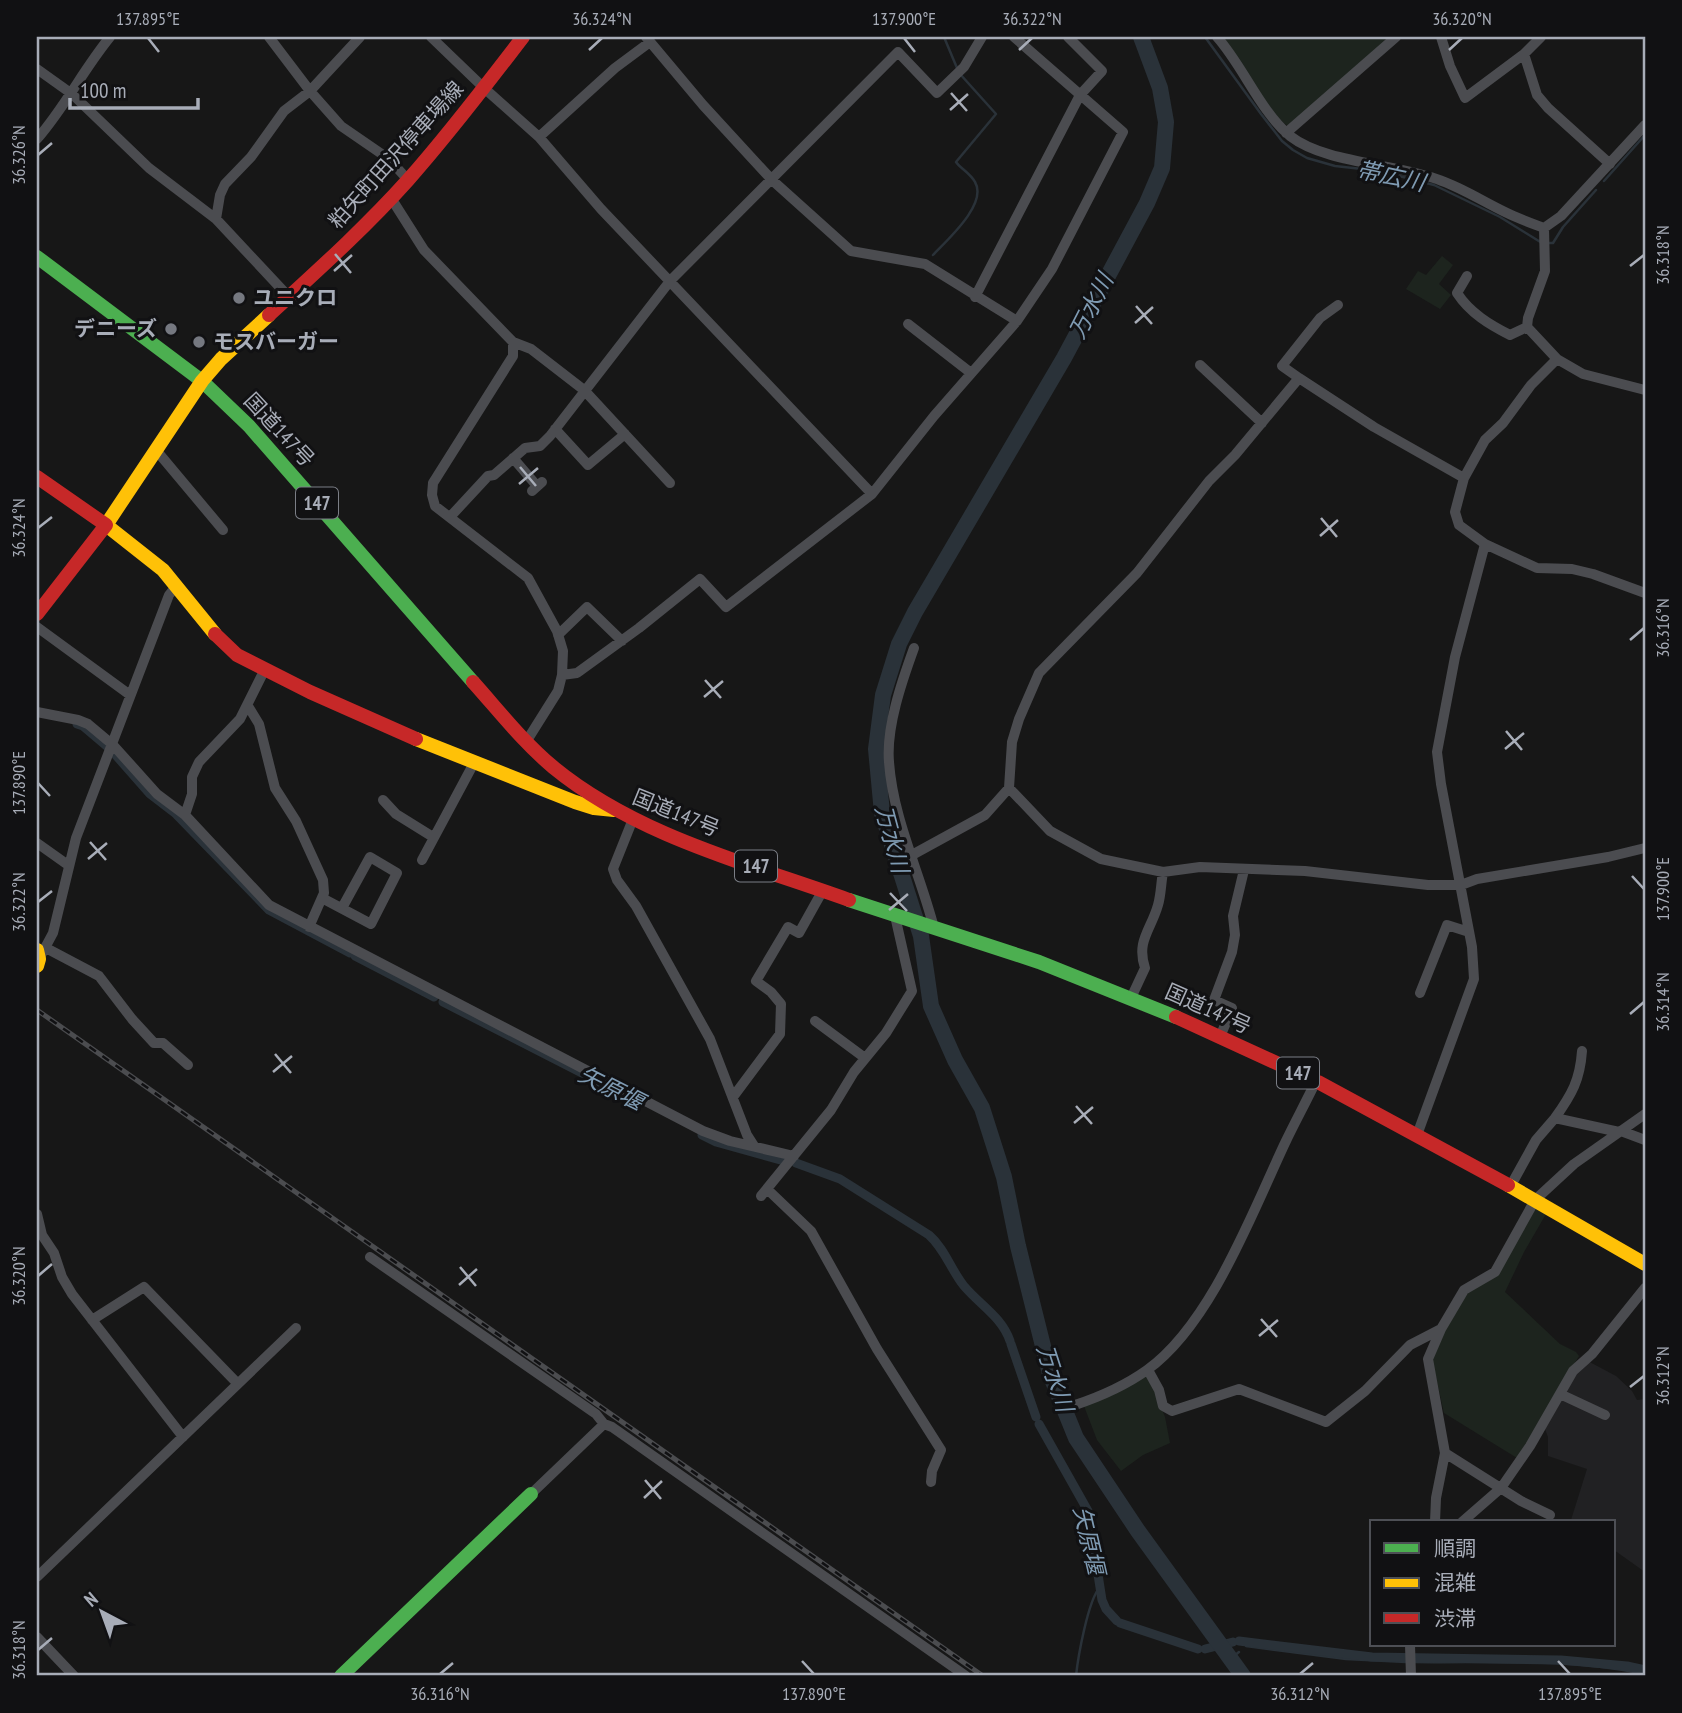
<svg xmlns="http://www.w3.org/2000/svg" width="1682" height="1713" font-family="'PT Sans Narrow','Noto Sans JP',sans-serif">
<rect width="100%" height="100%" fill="#171717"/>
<path fill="#212123" d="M 1584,1359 L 1616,1376 L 1632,1391 L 1637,1400 L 1645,1399 L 1645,1572 L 1614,1550 L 1614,1522 L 1571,1520 L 1587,1469 L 1548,1456 L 1548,1437 L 1545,1429 Z"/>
<path fill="#1d241e" d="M 1221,37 L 1392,37 L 1289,126 C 1274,122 1235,53 1221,37 Z
M 1442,256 L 1453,265 L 1439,284 L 1451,295 L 1440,309 L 1406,289 L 1418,271 L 1426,275 Z
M 1535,1208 L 1546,1214 L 1524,1252 L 1505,1292 L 1560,1344 L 1576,1352 L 1579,1356 L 1517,1458 L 1444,1413 L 1432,1359 L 1444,1330 L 1467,1292 L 1499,1273 Z
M 1148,1375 L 1165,1417 L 1170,1443 L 1143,1455 L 1121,1471 L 1097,1440 L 1084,1406 Z"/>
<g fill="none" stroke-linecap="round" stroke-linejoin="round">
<path stroke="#2a3239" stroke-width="2.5" d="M 944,37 L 957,68
M 1205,37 L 1261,114 L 1282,141 L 1293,150 L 1307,158 L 1335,166 L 1380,171 L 1434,185 L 1500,217 L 1542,243
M 1604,181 L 1645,135
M 1549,243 L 1553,243 L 1563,227 L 1596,190
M 933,255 C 947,240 988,204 975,182 C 970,173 961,169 956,162 L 996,114 L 960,74
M 1246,1646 L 1346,1659 L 1406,1662
M 1230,1659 L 1239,1652
M 1415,1662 C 1491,1663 1570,1658 1645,1674
M 1076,1676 C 1078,1657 1088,1600 1100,1587"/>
<path stroke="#2a3239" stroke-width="9" d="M 77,724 L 83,726 L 109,748
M 113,752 L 150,794 L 176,814 L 269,910 L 350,953
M 355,956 L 434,997
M 443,1002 L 621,1093
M 702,1135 L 716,1142 L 784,1161
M 796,1163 L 840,1179 L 929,1235 C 945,1249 951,1270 964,1286 C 980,1305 1002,1317 1010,1341
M 1011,1344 L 1036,1417
M 1039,1424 L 1088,1511 L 1102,1600 L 1106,1609 L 1117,1621
M 1120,1623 L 1198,1649
M 1239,1641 L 1372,1657 L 1561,1660 L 1627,1666 L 1645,1670
M 1205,1649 L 1233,1642"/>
<path stroke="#2a3239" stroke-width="16" d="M 1141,37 L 1160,88 L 1166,122 L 1162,168 L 1147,203 L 1064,358 L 915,612 L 899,644 L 883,695 L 876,749 L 882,813 L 921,936 L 931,1006 L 955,1060 L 982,1108 L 1004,1177 L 1018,1246 L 1050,1374 L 1076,1438 L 1138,1531 L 1243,1676"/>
<path stroke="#4b4c50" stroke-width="10" d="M 269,37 L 310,91 L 341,126 L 389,159 L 408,180
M 431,37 L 484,88 L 539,137 L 601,209 L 872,494
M 646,37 L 703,105 L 772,180 L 851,251 L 925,264 L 1017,321
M 1217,37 C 1243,66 1260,111 1290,136 C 1326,164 1397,163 1442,181 C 1464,189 1484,202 1505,212 C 1517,218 1531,223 1544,228
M 1441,37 L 1450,66 L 1465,98 L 1524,54 L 1541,37
M 1524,54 L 1537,95 L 1548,108 L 1610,164
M 37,69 L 72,94 L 149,168 L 216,219 L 288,296
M 1286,133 L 1396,37
M 539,137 L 615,68 L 650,42
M 37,139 C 65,107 83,70 110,37
M 391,198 L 424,250 L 513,342 L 531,349 L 584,390 L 670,483
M 216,219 L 220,195 L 225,184 L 251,157 L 284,111 L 310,91 L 360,37
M 1544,228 L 1545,271 L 1528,318 L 1527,327 L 1557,359 L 1583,374 L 1645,390
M 1544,228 L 1561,216 L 1645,125
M 1467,276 L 1457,293 C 1470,313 1490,325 1510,335 L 1527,327
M 975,297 L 1080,95 L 1102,71 L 1068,37
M 908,324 L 971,373
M 513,342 L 513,356 L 433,483 L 432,495 L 435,506 L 528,578 L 557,631 L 563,651 L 562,675 L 558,691 L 526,742
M 1557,359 L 1531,385 L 1503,423 L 1485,440 L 1464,478 L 1455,512 L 1459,525 L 1485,544 L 1537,568 L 1572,569 L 1593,574 L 1645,593
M 1200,365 L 1262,423
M 1299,378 L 1282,366 L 1320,318 L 1338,305
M 555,429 L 588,465 L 625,434
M 156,450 L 223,530
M 513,458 L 537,486
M 532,491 L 542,482
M 450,517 L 488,476 L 494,475 L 525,448 L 540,446 L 550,436 L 670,281 L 898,52 L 937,93 L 964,67 L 982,37
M 37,627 L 130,695
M 558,635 L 587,607 L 622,641
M 914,648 C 902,681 886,727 889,762 C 893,819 920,873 934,928
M 562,675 L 577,673 L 639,628 L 700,579 L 726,607 L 872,494 L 934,416 L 1017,321 L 1052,269 L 1123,132 L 1014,37
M 248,706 L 259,724 L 275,788 L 296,821 L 323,880 L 324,893 L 309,927
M 37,712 L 78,720 L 88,724 L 113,745 L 157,794 L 185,815 L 269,905 L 703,1131 L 730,1141 L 794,1156
M 1009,788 L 1050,831 L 1101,859 L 1163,872 L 1200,867 L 1305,871 L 1428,885 L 1461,885 L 1477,879 L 1608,857 L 1645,848
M 383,800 L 396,814 L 433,837
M 185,815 L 192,794 L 192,777 L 199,762 L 240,719 L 265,669
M 633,819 L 613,869 L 617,880 L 636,906 L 710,1039 L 747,1135 L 754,1146
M 37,843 L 68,865
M 912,855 L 985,815 L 1009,788 L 1012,742 L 1019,719 L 1039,673 L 1137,573 L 1209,481 L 1235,455 L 1299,378 L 1374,427 L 1464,478
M 422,860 L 474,763
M 322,898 L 371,924 L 397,873 L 370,857 L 342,908
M 46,948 L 99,976 L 132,1019 L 154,1043 L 163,1043 L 188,1065
M 39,959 L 53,933 L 76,838 L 169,595 L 177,585
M 1420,993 L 1447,925 L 1469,932
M 1131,998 L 1145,968 C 1136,941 1151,930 1158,905 C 1161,895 1161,883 1163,872
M 815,1021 L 865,1058
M 1220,1037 L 1232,1008 L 1214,1000 L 1232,952 L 1235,935 L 1233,916 L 1244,870
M 1582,1051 C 1580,1080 1572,1094 1555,1118 L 1619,1132
M 733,1097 L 780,1034 L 781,1004 L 771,992 L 756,981 L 788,927 L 799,933 L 823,890
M 1621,1131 L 1645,1140
M 1417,1135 L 1474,979 L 1472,947 L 1441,784 L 1437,752 L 1455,657 L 1485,544
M 1510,1187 L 1536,1140 L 1555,1118
M 767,1189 L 811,1231 L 877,1349 L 941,1450 L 932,1471 L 931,1482
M 761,1196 L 831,1110 L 854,1072 L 886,1033 L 912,991 L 895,916
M 37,1214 L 42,1235 L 54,1253 L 62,1277 L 72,1294 L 183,1437
M 370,1257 L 596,1414 L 604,1424 L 612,1427 L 966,1676
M 92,1320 L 144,1287 L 238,1384
M 1148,1370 L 1159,1390 L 1163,1406 L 1172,1411 L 1239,1389 L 1326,1422 L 1365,1391 L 1410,1345 L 1441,1329
M 1560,1394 L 1605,1415
M 1075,1405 C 1099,1397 1126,1385 1147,1370 C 1211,1324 1252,1213 1285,1143 C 1295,1122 1306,1102 1316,1081
M 1445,1453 L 1521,1501 L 1550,1515
M 531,1494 L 604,1424
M 1435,1522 L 1436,1498 L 1445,1453 L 1428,1359 L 1441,1329 L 1464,1290 L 1495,1272 L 1535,1200 L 1574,1164 L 1645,1114
M 1462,1522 L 1501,1488 L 1530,1446 L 1573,1371 L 1592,1354 L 1645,1288
M 37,1577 L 296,1328
M 37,1637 L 74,1676
M 1410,1645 L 1411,1676"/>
<path stroke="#4caf50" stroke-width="14" d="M 37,257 L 202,381 L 249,426 L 473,682
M 849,900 L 1039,962 L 1176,1017
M 341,1676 L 531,1494"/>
<path stroke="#ffc107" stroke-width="14" d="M 215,634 L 163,570 L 106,525 L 202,381 L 221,359 L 269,315
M 416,739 L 575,802 L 594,808 L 614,810
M 37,950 L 39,959 L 37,966
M 1508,1185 L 1645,1264"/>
<path stroke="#c62828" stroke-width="14" d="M 269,315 C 317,271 365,228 408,180 C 449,134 486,85 523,37
M 37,477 L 106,525 L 37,614
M 215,634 L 237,655 L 310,692 L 416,739
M 473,682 C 499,711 523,742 553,767 C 637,836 749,864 849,900
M 1176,1017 L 1318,1082 L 1508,1185"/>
<g stroke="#4b4c4f" stroke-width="5">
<path id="rail" d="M 37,1010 L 983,1676"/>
</g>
<use href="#rail" stroke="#111113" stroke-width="2.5" stroke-dasharray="8" stroke-linecap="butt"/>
</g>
<path fill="none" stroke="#a8adb8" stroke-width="2.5" d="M 148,38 L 159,52M 904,38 L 915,52M 589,50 L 602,38M 1019,50 L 1032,38M 1449,50 L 1462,38M 951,93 L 967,111M 950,110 L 968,94M 38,155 L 52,143M 335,254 L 351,273M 1630,266 L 1644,255M 334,271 L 352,255M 1136,306 L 1152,324M 1135,323 L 1153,307M 520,467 L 536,486M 519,484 L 538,468M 1321,518 L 1337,537M 38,528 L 52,517M 1320,536 L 1338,520M 1630,640 L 1644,628M 705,680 L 721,698M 704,697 L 723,681M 1506,731 L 1522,750M 1505,749 L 1524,733M 38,783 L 50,796M 90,842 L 106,860M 88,859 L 107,843M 1632,876 L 1644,889M 890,893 L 907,911M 38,902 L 52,891M 889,910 L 908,894M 1630,1014 L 1644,1002M 275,1054 L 291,1073M 273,1072 L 292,1056M 1076,1106 L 1092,1124M 1074,1123 L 1093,1107M 460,1267 L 476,1286M 38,1276 L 52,1264M 459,1285 L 477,1269M 1261,1319 L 1277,1337M 1259,1336 L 1278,1320M 1630,1387 L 1644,1376M 645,1480 L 661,1499M 644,1498 L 662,1481M 38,1650 L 52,1638M 802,1661 L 814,1674M 1558,1661 L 1570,1674M 440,1674 L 453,1663M 1300,1674 L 1313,1663"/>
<g fill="#757880" stroke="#111113" stroke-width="2.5">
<circle cx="239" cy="298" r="7"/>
<circle cx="171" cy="329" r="7"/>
<circle cx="199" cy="342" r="7"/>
</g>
<g text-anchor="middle" stroke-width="6" stroke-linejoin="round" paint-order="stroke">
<g fill="#111113" stroke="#7b7e86" stroke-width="2">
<rect x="296" y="487.5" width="42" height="31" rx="5"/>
<rect x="735" y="850.5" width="42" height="31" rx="5"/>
<rect x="1277" y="1057.5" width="42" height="31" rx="5"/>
</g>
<g font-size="19" font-weight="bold" fill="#a8adb8">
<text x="317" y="510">147</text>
<text x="756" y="873">147</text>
<text x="1298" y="1080">147</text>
</g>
<g font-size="21" fill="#a8adb8" stroke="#111113">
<text transform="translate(396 155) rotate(-48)" y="7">粕矢町田沢停車場線</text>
<text transform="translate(279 430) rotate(47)" y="7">国道147号</text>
<text transform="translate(676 813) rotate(22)" y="7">国道147号</text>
<text transform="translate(1208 1009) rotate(24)" y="7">国道147号</text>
</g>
<g font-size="21" font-weight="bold" fill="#a8adb8" stroke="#111113" text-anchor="start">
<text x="253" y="305">ユニクロ</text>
<text x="157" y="336" text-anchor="end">デニーズ</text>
<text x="213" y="349">モスバーガー</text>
</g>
<g font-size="23" font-style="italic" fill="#7f9bb3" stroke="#111113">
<text transform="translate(1391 176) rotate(12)" y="8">帯広川</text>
<text transform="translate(1091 306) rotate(-63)" y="8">万水川</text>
<text transform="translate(892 839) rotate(75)" y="8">万水川</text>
<text transform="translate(611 1088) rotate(27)" y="8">矢原堰</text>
<text transform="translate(1055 1378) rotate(72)" y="8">万水川</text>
<text transform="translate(1089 1540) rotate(77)" y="8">矢原堰</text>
</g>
</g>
<rect width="1682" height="1713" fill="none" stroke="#111113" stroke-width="77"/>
<rect x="1370" y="1520" width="245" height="126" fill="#111113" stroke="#4d4f55" stroke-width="2"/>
<rect x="1384" y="1543" width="35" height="10" fill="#4caf50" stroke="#4d4f55" stroke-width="2"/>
<text x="1434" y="1556" font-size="21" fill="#a8adb8">順調</text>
<rect x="1384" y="1578" width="35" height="10" fill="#ffc107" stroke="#4d4f55" stroke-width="2"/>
<text x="1434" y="1590" font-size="21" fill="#a8adb8">混雑</text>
<rect x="1384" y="1613" width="35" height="10" fill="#c62828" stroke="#4d4f55" stroke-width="2"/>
<text x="1434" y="1626" font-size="21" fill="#a8adb8">渋滞</text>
<g transform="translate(102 1612) rotate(319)" stroke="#111113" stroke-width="5" paint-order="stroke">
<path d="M0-5L12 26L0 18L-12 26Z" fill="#a8adb8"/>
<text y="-10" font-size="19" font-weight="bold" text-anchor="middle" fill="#a8adb8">N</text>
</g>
<path d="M70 98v10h128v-10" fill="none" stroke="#a8adb8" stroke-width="3.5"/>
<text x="80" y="98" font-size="21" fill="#a8adb8" stroke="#111113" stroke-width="5" paint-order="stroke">100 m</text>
<rect x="38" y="38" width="1606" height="1636" fill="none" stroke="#a8adb8" stroke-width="2.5"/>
<g font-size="18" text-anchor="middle" fill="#a8adb8">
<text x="148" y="25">137.895°E</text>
<text x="602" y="25">36.324°N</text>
<text x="904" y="25">137.900°E</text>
<text x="1032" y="25">36.322°N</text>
<text x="1462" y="25">36.320°N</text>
<text transform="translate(19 155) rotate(-90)" y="6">36.326°N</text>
<text transform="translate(1663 255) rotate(-90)" y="6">36.318°N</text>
<text transform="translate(19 528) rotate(-90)" y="6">36.324°N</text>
<text transform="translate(1663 628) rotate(-90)" y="6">36.316°N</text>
<text transform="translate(19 783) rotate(-90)" y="6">137.890°E</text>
<text transform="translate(1663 889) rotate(-90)" y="6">137.900°E</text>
<text transform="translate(19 902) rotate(-90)" y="6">36.322°N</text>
<text transform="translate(1663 1002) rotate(-90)" y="6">36.314°N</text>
<text transform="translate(19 1276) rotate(-90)" y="6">36.320°N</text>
<text transform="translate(1663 1376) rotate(-90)" y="6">36.312°N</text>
<text transform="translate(19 1650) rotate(-90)" y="6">36.318°N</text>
<text x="440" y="1700">36.316°N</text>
<text x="814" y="1700">137.890°E</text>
<text x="1300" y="1700">36.312°N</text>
<text x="1570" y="1700">137.895°E</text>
</g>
</svg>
